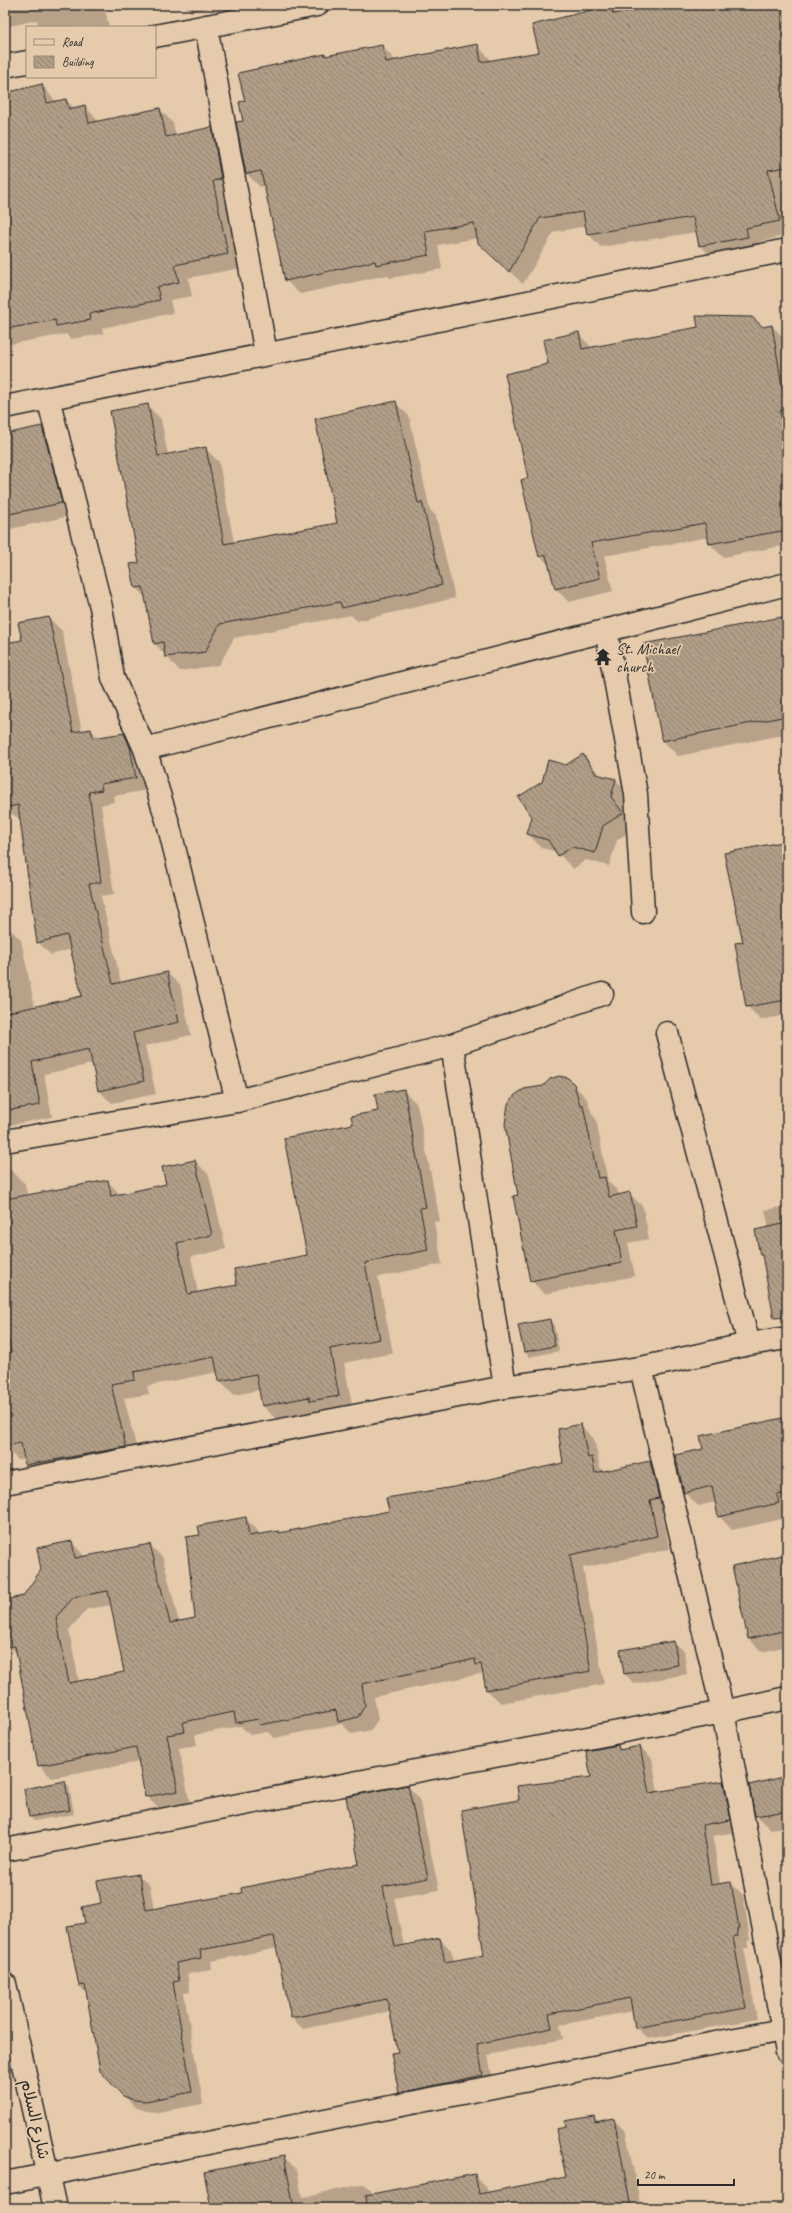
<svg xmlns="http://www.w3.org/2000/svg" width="792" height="2213" font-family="Caveat,'Playpen Sans Arabic',sans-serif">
<defs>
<pattern id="building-back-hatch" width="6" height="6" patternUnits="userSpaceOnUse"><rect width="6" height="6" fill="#b19e88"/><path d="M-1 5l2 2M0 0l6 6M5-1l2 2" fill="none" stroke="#90816f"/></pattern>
</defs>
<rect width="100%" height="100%" fill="#e5caac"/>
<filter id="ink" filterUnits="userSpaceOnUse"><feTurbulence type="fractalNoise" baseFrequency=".025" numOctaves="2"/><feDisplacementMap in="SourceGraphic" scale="8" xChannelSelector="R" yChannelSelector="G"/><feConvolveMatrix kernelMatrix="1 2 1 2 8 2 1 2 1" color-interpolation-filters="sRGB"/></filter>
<g filter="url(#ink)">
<path fill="#0003" fill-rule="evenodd" d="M 5,5 L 104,5 L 109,27 L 39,27 L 37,20 L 5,27 Z
M 184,5 L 224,5 L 191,12 Z
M 672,5 L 787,5 L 787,183 L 781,184 L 787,210 L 787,235 L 759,242 L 761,250 L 713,259 L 700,245 L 697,232 L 601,247 L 588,234 L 586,226 L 554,232 L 523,284 L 479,243 L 478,238 L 438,245 L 442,269 L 390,278 L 387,275 L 300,294 L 286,281 L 266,186 L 260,187 L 247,174 L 244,121 L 246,102 L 326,57 L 382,46 L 396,61 L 477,45 L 492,61 L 540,53 L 611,6 L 619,14 Z
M 42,85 L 56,102 L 66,100 L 75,109 L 85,106 L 99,122 L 160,109 L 173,123 L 176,135 L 211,128 L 225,142 L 241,268 L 188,278 L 192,296 L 170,300 L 173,313 L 102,328 L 103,334 L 70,339 L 66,334 L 5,345 L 5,94 Z
M 772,326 L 785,339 L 787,352 L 787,545 L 723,557 L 710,544 L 709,537 L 604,556 L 613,591 L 569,602 L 556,589 L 550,566 L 540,556 L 529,479 L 549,365 L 578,333 L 592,348 Z
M 395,402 L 409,416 L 430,510 L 436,516 L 455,598 L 357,621 L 351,615 L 234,638 L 219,665 L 180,671 L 155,644 L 147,599 L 136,588 L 131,565 L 140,563 L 147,405 L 161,419 L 168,455 L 205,448 L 219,462 L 234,543 L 338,524 Z
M 42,427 L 54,439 L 74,515 L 5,530 L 5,435 Z
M 787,617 L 787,734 L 678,756 L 663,741 Z
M 49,618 L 62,631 L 82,732 L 91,730 L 99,738 L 124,734 L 136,747 L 148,790 L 113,796 L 114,802 L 101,805 L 114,894 L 101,896 L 121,983 L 167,973 L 180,985 L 191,1035 L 145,1046 L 156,1094 L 112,1103 L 99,1091 L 93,1064 L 44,1074 L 52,1117 L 5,1126 L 5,928 L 9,928 L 21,940 L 35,1008 L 83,997 L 72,949 L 51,955 L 38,942 L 21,820 L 12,814 L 5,815 L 5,644 L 23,641 Z
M 583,755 L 601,776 L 616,780 L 630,794 L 625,811 L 636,827 L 617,840 L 609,866 L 586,860 L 573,869 L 557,852 L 542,848 L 528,834 L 567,766 Z
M 787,842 L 787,1045 L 781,1016 L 761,1020 L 747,1006 L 744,943 Z
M 574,1085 L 587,1099 L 592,1114 L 596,1119 L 608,1182 L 618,1191 L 619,1196 L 630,1194 L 643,1207 L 649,1239 L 628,1243 L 635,1276 L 544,1294 L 531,1280 L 519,1196 Z
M 403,1090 L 417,1104 L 440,1221 L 434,1222 L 442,1264 L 378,1277 L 393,1353 L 344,1363 L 353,1409 L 325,1414 L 321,1411 L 277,1420 L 263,1406 L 260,1390 L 234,1395 L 220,1381 L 218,1372 L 147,1386 L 149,1394 L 124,1398 L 140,1461 L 40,1479 L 26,1465 L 25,1459 L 18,1460 L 5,1447 L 5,1354 L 13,1352 L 5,1320 L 5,1171 L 11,1170 L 25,1184 L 27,1196 L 107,1181 L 121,1195 L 167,1185 L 195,1161 L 209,1175 L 226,1249 L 191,1257 L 198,1293 L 238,1286 L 308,1256 L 354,1125 L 379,1112 Z
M 787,1206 L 787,1317 L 786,1317 L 772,1304 L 764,1258 L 761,1255 L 769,1228 L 765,1210 Z
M 550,1321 L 554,1325 L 559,1351 L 529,1357 L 525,1352 L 519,1326 Z
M 787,1418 L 787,1518 L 732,1530 L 719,1516 L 716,1502 L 698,1506 L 684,1492 L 704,1450 Z
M 581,1426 L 594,1439 L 600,1467 L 605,1472 L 650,1462 L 663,1475 L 672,1511 L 662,1513 L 670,1549 L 583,1568 L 604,1684 L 501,1703 L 487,1690 L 484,1673 L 374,1697 L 378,1719 L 371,1730 L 352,1734 L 342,1724 L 274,1738 L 268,1732 L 250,1735 L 241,1726 L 195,1735 L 197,1745 L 179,1748 L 190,1804 L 159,1809 L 146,1796 L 139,1762 L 52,1778 L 39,1765 L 18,1655 L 9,1646 L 5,1624 L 5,1601 L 24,1597 L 72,1542 L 85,1557 L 150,1545 L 163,1558 L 179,1622 L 196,1619 L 201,1535 L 245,1518 L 258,1531 L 259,1535 L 278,1532 L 280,1534 L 390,1512 L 454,1488 L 565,1464 ZM 112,1605 L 125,1673 L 79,1682 L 69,1630 L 87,1609 Z
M 787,1555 L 787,1646 L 762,1652 L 749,1639 Z
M 674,1642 L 684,1651 L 687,1674 L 634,1684 L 625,1674 L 621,1651 Z
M 618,1746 L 622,1750 L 640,1747 L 652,1758 L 658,1792 L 723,1782 L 734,1794 L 742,1831 L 713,1836 L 720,1885 L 731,1883 L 743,1895 L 750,1940 L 748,1940 L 749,1948 L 744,1948 L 757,2019 L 648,2039 L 636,2027 L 633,2011 L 560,2025 L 563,2039 L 488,2055 L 494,2086 L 412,2104 L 400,2092 L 399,2053 L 391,2011 L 303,2029 L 292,2018 L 278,1948 L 211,1961 L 212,1970 L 187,1974 L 190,1992 L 184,1993 L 203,2104 L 158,2112 L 146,2111 L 135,2107 L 123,2095 L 88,1994 L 79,1986 L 86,1924 L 102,1903 L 138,1875 L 150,1886 L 154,1910 L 243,1894 L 360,1865 L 408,1786 L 419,1798 L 439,1890 L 394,1898 L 404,1946 L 440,1939 L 451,1950 L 454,1961 L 485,1955 L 521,1801 L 592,1778 Z
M 787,1777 L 787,1844 L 783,1827 L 770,1829 L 756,1816 Z
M 64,1782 L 69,1786 L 74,1814 L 34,1821 L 30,1817 Z
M 594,2117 L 599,2122 L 613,2119 L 626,2132 L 641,2208 L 212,2208 L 284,2157 L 297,2170 L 302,2197 L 364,2184 L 374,2194 L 474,2175 L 487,2188 L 488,2194 L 567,2178 L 567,2128 Z"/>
<path fill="url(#building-back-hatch)" stroke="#2b2b2b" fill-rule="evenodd" d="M 611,5 L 613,14 L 666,5 L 787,5 L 787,167 L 768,170 L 780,221 L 746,228 L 748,237 L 699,246 L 693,217 L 587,234 L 583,212 L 540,218 L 509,272 L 478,243 L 474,223 L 425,231 L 429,255 L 376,265 L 375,261 L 285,281 L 261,171 L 246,174 L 236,122 L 243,121 L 239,102 L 245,101 L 238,73 L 325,54 L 325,56 L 382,45 L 386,62 L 478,44 L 481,62 L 539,52 L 532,25 Z
M 42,84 L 47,103 L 66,99 L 69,109 L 85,105 L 89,123 L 160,108 L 166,137 L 212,127 L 221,179 L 213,181 L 228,254 L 175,265 L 179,282 L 157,287 L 160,300 L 89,314 L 90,320 L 56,326 L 55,320 L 5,329 L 5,93 Z
M 696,316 L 752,317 L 763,327 L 772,325 L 786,410 L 780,411 L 787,448 L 787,530 L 709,544 L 705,523 L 591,543 L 600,578 L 555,589 L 546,555 L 539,557 L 521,480 L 528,478 L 505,374 L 548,364 L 543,340 L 579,332 L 582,349 L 698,327 Z
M 396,401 L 418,503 L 422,502 L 442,585 L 342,608 L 340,602 L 220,624 L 205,652 L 165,657 L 163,642 L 154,644 L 143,587 L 135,588 L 130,564 L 139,563 L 110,411 L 148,404 L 158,456 L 206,447 L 224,544 L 337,523 L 315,419 Z
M 42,426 L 62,503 L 5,515 L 5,434 Z
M 787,616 L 787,716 L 662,741 L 643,644 Z
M 49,617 L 73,732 L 91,729 L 93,738 L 124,733 L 130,747 L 136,778 L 101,784 L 102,790 L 89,792 L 101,882 L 89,884 L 113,984 L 167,972 L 179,1022 L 133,1033 L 144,1081 L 98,1091 L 89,1049 L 32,1062 L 40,1105 L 5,1111 L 5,1013 L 82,996 L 67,935 L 37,943 L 18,805 L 5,808 L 5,643 L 22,640 L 18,623 Z
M 583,754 L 596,774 L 616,779 L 611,797 L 623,813 L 603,826 L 595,853 L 572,847 L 558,856 L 548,840 L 527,834 L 532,817 L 518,797 L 542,782 L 548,760 L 566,765 Z
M 787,841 L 787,1000 L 746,1007 L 735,943 L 743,942 L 724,853 Z
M 559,1076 L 568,1078 L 574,1084 L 580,1105 L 583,1105 L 598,1178 L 605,1177 L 609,1197 L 630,1192 L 637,1226 L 616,1230 L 622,1263 L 530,1281 L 513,1196 L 518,1195 L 505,1124 L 508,1104 L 515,1095 L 524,1089 L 543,1086 L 550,1079 Z
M 404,1089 L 426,1207 L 420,1208 L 428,1250 L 365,1263 L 380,1339 L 330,1349 L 339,1396 L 310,1401 L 309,1397 L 262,1406 L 256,1374 L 219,1381 L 214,1357 L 134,1372 L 135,1380 L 111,1384 L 126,1447 L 25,1465 L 21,1443 L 5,1446 L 5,1353 L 11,1352 L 5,1324 L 5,1199 L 108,1180 L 111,1196 L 166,1184 L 162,1167 L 195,1160 L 212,1235 L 177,1243 L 188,1294 L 237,1285 L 234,1269 L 307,1255 L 284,1138 L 353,1124 L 351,1116 L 378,1111 L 375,1094 Z
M 787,1223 L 787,1317 L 774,1318 L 762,1255 L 760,1255 L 755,1230 Z
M 550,1319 L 555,1346 L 524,1352 L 518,1325 Z
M 787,1417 L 787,1493 L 777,1495 L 779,1503 L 718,1517 L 712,1486 L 684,1493 L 675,1455 L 703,1449 L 700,1436 Z
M 581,1424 L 588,1458 L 592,1457 L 595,1473 L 650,1461 L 659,1498 L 650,1500 L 657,1536 L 570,1555 L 591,1671 L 486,1690 L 481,1664 L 476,1665 L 475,1659 L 362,1684 L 365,1705 L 358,1717 L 338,1722 L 336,1710 L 260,1725 L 258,1719 L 236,1723 L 234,1712 L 183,1722 L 185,1732 L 167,1735 L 178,1791 L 145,1797 L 136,1747 L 38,1766 L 15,1646 L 8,1647 L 5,1630 L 5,1600 L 23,1596 L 41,1570 L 37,1548 L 72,1541 L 75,1558 L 150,1544 L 170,1623 L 195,1618 L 186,1537 L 200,1535 L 198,1526 L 246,1517 L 249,1536 L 279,1531 L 279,1533 L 389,1511 L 386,1498 L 454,1487 L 563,1463 L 558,1429 ZM 108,1591 L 124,1672 L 69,1683 L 56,1617 L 74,1597 Z
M 787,1554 L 787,1630 L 748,1639 L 732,1566 Z
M 674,1641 L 678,1665 L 624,1674 L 620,1650 Z
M 618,1745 L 619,1750 L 640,1746 L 649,1793 L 723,1781 L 731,1820 L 702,1825 L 711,1885 L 731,1882 L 739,1928 L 737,1928 L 738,1936 L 733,1937 L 746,2008 L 635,2028 L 630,1998 L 549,2014 L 552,2028 L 477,2044 L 483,2075 L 399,2093 L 391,2053 L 398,2052 L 387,1999 L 291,2018 L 274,1936 L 200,1950 L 201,1958 L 176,1963 L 179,1981 L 173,1982 L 192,2092 L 146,2101 L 134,2100 L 123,2096 L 100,2071 L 85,1985 L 79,1986 L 67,1926 L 85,1923 L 82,1907 L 101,1903 L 97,1881 L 139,1874 L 146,1910 L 242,1893 L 241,1888 L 359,1864 L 346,1797 L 408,1785 L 428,1878 L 383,1887 L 395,1947 L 440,1938 L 445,1962 L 484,1955 L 461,1810 L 519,1800 L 517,1786 L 591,1777 L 586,1751 Z
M 787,1776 L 787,1811 L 755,1816 L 749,1785 Z
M 65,1781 L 70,1810 L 29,1817 L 24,1789 Z
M 594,2116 L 595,2122 L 614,2118 L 631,2208 L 367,2208 L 366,2195 L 475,2174 L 479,2194 L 566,2177 L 556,2129 L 566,2127 L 565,2121 Z
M 284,2156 L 294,2208 L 211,2208 L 204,2172 Z"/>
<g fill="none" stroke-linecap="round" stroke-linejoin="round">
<g stroke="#2b2b2b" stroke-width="25">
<path id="minor" d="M 206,26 L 266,354
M 155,36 L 317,5
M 5,66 L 27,62
M 48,398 L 101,607 L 113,678 L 145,749 L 168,823 L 237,1101
M 5,407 L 787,250
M 606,630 L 636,794 L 643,912
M 145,749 L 787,584
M 667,1033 L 749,1344
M 452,1045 L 505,1387
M 5,1141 L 237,1101 L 452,1045 L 602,994
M 641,1368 L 723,1712 L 787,2052
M 5,1483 L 505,1387 L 641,1368 L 749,1344 L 787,1338
M 5,1850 L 723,1712 L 787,1698
M 5,1984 L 55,2208
M 5,2183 L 787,2029"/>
</g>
<use href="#minor" stroke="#e5caac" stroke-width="22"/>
</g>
</g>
<defs>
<g id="temple-bare" transform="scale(1.38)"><path d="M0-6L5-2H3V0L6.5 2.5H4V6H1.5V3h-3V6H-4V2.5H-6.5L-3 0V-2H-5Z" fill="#2b2b2b" stroke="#e5caac" stroke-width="2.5" paint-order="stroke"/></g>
</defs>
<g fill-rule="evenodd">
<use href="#temple-bare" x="603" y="657"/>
</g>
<g text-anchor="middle" stroke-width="3.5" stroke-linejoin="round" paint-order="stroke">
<g font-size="16" fill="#2b2b2b" stroke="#e5caac" text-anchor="start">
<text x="616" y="654">St. Michael<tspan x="616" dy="18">church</tspan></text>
</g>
<g font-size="16" fill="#2b2b2b" stroke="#e5caac">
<text transform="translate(36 2119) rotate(77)" y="6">شارع السلام</text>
</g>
</g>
<rect width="792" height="2213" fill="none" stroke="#e5caac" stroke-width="20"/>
<rect x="10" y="10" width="772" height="2193" fill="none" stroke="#2b2b2b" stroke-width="1.5" filter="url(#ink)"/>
<rect x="26" y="26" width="130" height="52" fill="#e5caac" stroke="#9b8a78"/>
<rect x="34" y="39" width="20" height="6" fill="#e5caac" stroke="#9b8a78"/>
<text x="62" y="46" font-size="12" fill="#2b2b2b">Road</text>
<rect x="34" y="56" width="20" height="12" fill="url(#building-back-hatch)" stroke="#9b8a78"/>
<text x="62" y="66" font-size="12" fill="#2b2b2b">Building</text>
<path d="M638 2179v6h96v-6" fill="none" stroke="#2b2b2b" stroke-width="2"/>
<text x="644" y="2179" font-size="12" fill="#2b2b2b" stroke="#e5caac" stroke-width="3" paint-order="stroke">20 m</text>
</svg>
